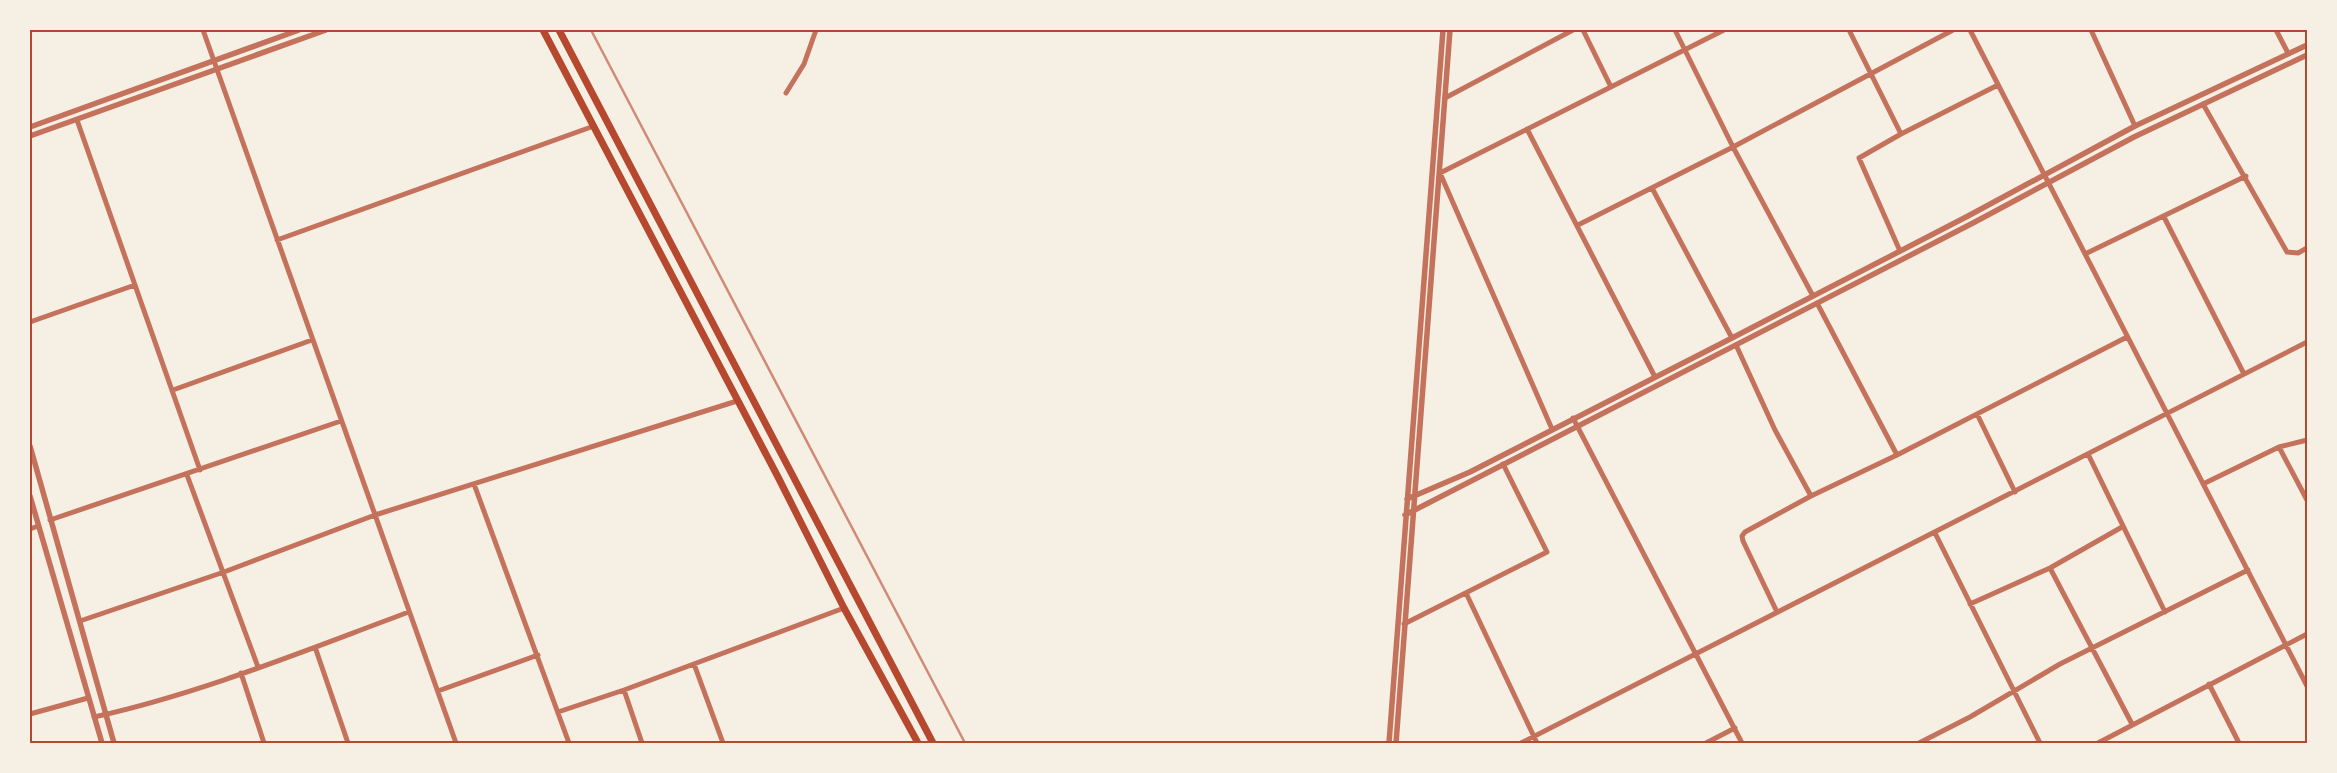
<svg xmlns="http://www.w3.org/2000/svg" width="2337" height="773" font-family="Signika,sans-serif">
<rect width="100%" height="100%" fill="#f6efe4"/>
<g fill="none" stroke-linecap="round" stroke-linejoin="round">
<path stroke="#c5725c" stroke-width="5" d="M 203,30 L 456,743
M 1583,30 L 1611,87
M 1675,30 L 1733,147 L 1813,296
M 1849,30 L 1901,134
M 1970,30 L 2307,686
M 2091,30 L 2135,126
M 2276,30 L 2288,53
M 786,93 L 804,64 L 816,30
M 1445,98 L 1573,30
M 2203,104 L 2287,252 L 2298,253 L 2307,248
M 77,120 L 200,470
M 1527,129 L 1655,377
M 1652,188 L 1732,338
M 2164,217 L 2244,374
M 1578,225 L 1733,147 L 1953,30
M 277,240 L 594,126
M 1900,251 L 1859,158 L 1901,134 L 1998,85
M 2085,254 L 2246,176
M 1817,303 L 1897,455
M 30,322 L 135,285
M 1736,345 L 1775,430 L 1811,496
M 173,390 L 312,340
M 1977,414 L 2015,492
M 1573,418 L 1742,743
M 1552,429 L 1440,173 L 1724,30
M 2279,447 L 2307,500
M 2088,454 L 2165,612
M 187,475 L 258,667
M 474,484 L 569,743
M 2203,484 L 2279,447 L 2307,440
M 50,520 L 341,421
M 30,529 L 38,526
M 1935,533 L 2040,743
M 2050,568 L 2132,724
M 1466,593 L 1537,743
M 1970,604 L 2050,568 L 2122,527
M 1777,612 L 1743,541 L 1742,536 L 1745,532 L 1811,496 L 1897,455 L 2127,337
M 80,621 L 224,572 L 375,515 L 737,401
M 1404,624 L 1547,552 L 1503,464
M 315,647 L 348,743
M 694,664 L 723,743
M 241,673 L 264,743
M 2209,684 L 2239,743
M 624,690 L 642,743
M 438,691 L 538,655
M 558,712 L 624,690 L 844,608
M 30,714 L 88,698
M 94,717 C 202,693 306,650 409,612
M 1521,743 L 2307,342
M 1706,743 L 1735,728
M 1919,743 L 1970,717 L 2060,664 L 2248,570
M 2098,743 L 2307,634"/>
<path stroke="#c5725c" stroke-width="5.5" d="M 30,127 L 299,30
M 30,136 L 326,30
M 30,446 L 114,743
M 30,496 L 102,743
M 1407,499 L 1470,472 L 1732,338 L 1968,216 L 2135,126 L 2307,45
M 1405,515 L 1973,223 L 2134,137 L 2307,55
M 1389,743 L 1443,30
M 1396,743 L 1450,30"/>
<path stroke="#b5482f" stroke-width="7" d="M 543,30 L 778,477 L 844,608 L 918,743
M 559,30 L 933,743"/>
<path stroke="#cf8b77" stroke-width="2.5" d="M 591,30 L 965,743"/>
</g>
<rect width="2337" height="773" fill="none" stroke="#f6efe4" stroke-width="62"/>
<rect x="31" y="31" width="2275" height="711" fill="none" stroke="#b5482f" stroke-width="2"/>
</svg>
